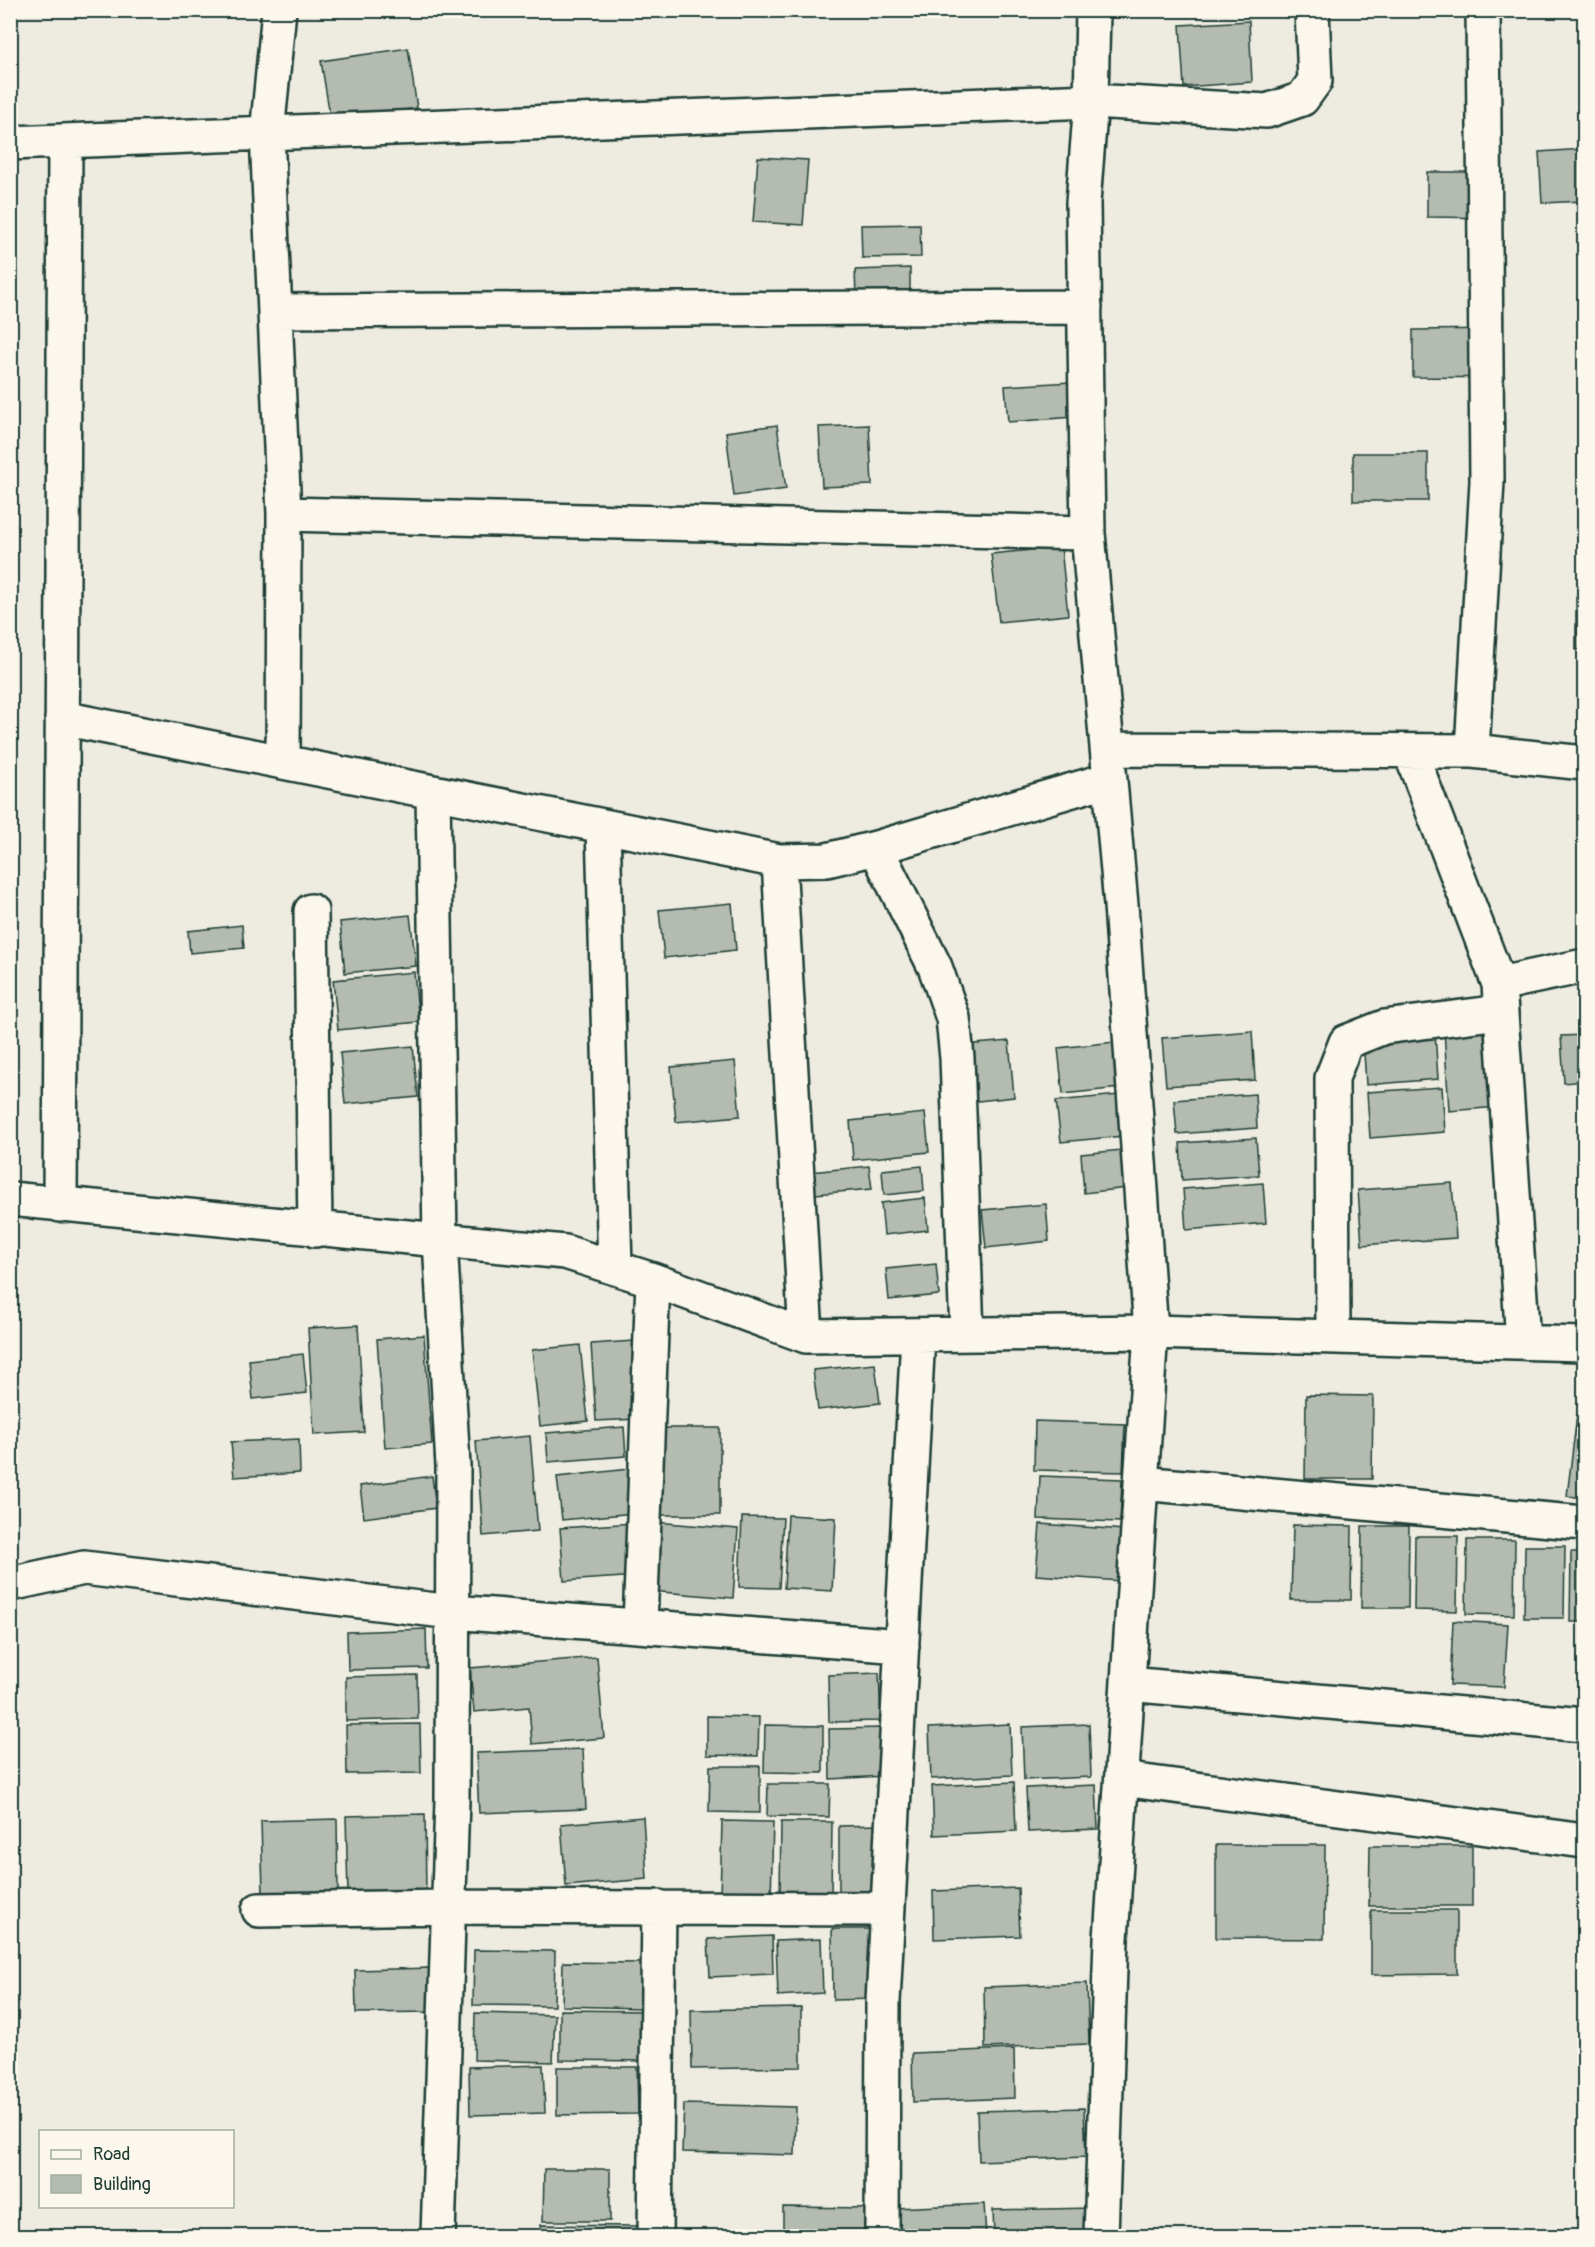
<svg xmlns="http://www.w3.org/2000/svg" width="1595" height="2247" font-family="Pangolin,sans-serif">
<rect width="100%" height="100%" fill="#eeece1"/>
<filter id="ink" filterUnits="userSpaceOnUse"><feTurbulence type="fractalNoise" baseFrequency=".0167" numOctaves="2"/><feDisplacementMap in="SourceGraphic" scale="12" xChannelSelector="R" yChannelSelector="G"/><feConvolveMatrix kernelMatrix="1 2 1 2 8 2 1 2 1" color-interpolation-filters="sRGB"/></filter>
<g filter="url(#ink)">
<path fill="#b4bbb0" stroke="#1f3d34" stroke-width="1.5" d="M 1249,21 L 1252,82 L 1184,87 L 1180,25 Z
M 408,48 L 417,108 L 331,122 L 321,61 Z
M 1584,149 L 1584,201 L 1542,203 L 1539,152 Z
M 758,157 L 808,160 L 803,225 L 753,222 Z
M 1427,172 L 1501,172 L 1501,218 L 1427,217 Z
M 920,224 L 921,257 L 862,258 L 861,225 Z
M 910,268 L 910,295 L 856,297 L 855,270 Z
M 1502,329 L 1502,378 L 1413,377 L 1413,330 Z
M 1071,382 L 1074,417 L 1008,422 L 1005,386 Z
M 777,425 L 786,489 L 734,496 L 726,432 Z
M 869,425 L 872,485 L 822,487 L 819,427 Z
M 1353,453 L 1428,453 L 1428,501 L 1353,501 Z
M 1061,547 L 1068,615 L 999,622 L 991,554 Z
M 1576,597 L 1584,597 L 1584,649 L 1576,650 Z
M 732,903 L 736,950 L 664,958 L 659,910 Z
M 410,915 L 416,966 L 345,973 L 340,922 Z
M 242,925 L 244,948 L 190,953 L 188,931 Z
M 414,972 L 419,1022 L 338,1030 L 333,980 Z
M 1504,1026 L 1511,1106 L 1449,1111 L 1444,1030 Z
M 1252,1031 L 1255,1080 L 1166,1086 L 1162,1038 Z
M 1435,1032 L 1438,1079 L 1366,1085 L 1363,1037 Z
M 1584,1035 L 1584,1081 L 1564,1083 L 1561,1036 Z
M 1009,1041 L 1014,1097 L 969,1102 L 964,1045 Z
M 1115,1042 L 1120,1088 L 1063,1094 L 1058,1048 Z
M 413,1046 L 418,1097 L 345,1104 L 340,1053 Z
M 735,1061 L 740,1116 L 676,1122 L 671,1067 Z
M 1442,1087 L 1445,1132 L 1370,1138 L 1367,1092 Z
M 1255,1094 L 1257,1128 L 1177,1134 L 1174,1100 Z
M 1119,1095 L 1123,1136 L 1061,1142 L 1056,1101 Z
M 925,1113 L 929,1152 L 853,1160 L 850,1121 Z
M 1256,1138 L 1259,1175 L 1182,1180 L 1180,1143 Z
M 1122,1150 L 1127,1188 L 1084,1193 L 1081,1154 Z
M 869,1166 L 872,1189 L 804,1195 L 801,1173 Z
M 922,1166 L 924,1191 L 884,1195 L 882,1170 Z
M 1263,1183 L 1266,1223 L 1186,1230 L 1183,1189 Z
M 1452,1183 L 1456,1238 L 1362,1245 L 1358,1190 Z
M 925,1198 L 928,1230 L 884,1235 L 881,1203 Z
M 1046,1204 L 1049,1241 L 986,1248 L 982,1210 Z
M 936,1264 L 939,1295 L 889,1300 L 886,1269 Z
M 358,1325 L 364,1432 L 314,1435 L 308,1328 Z
M 424,1335 L 432,1444 L 385,1448 L 377,1339 Z
M 634,1341 L 639,1419 L 596,1421 L 591,1344 Z
M 580,1345 L 588,1421 L 540,1426 L 532,1350 Z
M 303,1354 L 307,1393 L 253,1399 L 249,1360 Z
M 875,1364 L 880,1403 L 818,1410 L 813,1370 Z
M 1306,1395 L 1373,1396 L 1372,1479 L 1305,1479 Z
M 1577,1415 L 1584,1415 L 1584,1498 L 1567,1496 Z
M 1035,1421 L 1125,1424 L 1123,1472 L 1034,1470 Z
M 624,1427 L 626,1456 L 548,1462 L 546,1433 Z
M 649,1428 L 720,1428 L 720,1515 L 648,1515 Z
M 530,1436 L 538,1531 L 483,1536 L 476,1441 Z
M 299,1439 L 300,1473 L 234,1477 L 231,1442 Z
M 629,1469 L 634,1513 L 562,1520 L 557,1477 Z
M 432,1476 L 436,1508 L 364,1518 L 360,1486 Z
M 1040,1476 L 1122,1479 L 1120,1522 L 1038,1519 Z
M 788,1515 L 836,1518 L 832,1591 L 784,1588 Z
M 742,1517 L 783,1518 L 779,1588 L 739,1587 Z
M 655,1522 L 738,1529 L 733,1598 L 650,1591 Z
M 634,1523 L 638,1576 L 564,1581 L 560,1528 Z
M 1040,1524 L 1125,1530 L 1121,1581 L 1036,1575 Z
M 1293,1525 L 1352,1526 L 1351,1600 L 1291,1600 Z
M 1362,1526 L 1409,1526 L 1408,1608 L 1361,1608 Z
M 1415,1536 L 1458,1536 L 1457,1611 L 1414,1610 Z
M 1467,1540 L 1515,1540 L 1514,1615 L 1466,1614 Z
M 1525,1546 L 1565,1546 L 1564,1618 L 1524,1618 Z
M 1571,1552 L 1584,1552 L 1584,1622 L 1570,1622 Z
M 1453,1621 L 1508,1624 L 1504,1687 L 1450,1685 Z
M 426,1629 L 427,1668 L 348,1670 L 347,1632 Z
M 597,1657 L 604,1738 L 532,1744 L 529,1707 L 474,1712 L 470,1668 Z
M 879,1673 L 881,1721 L 829,1722 L 828,1675 Z
M 417,1675 L 418,1719 L 346,1721 L 346,1677 Z
M 707,1716 L 759,1717 L 758,1756 L 707,1755 Z
M 420,1724 L 421,1773 L 347,1774 L 346,1725 Z
M 1010,1724 L 1012,1775 L 931,1779 L 929,1728 Z
M 1089,1724 L 1091,1777 L 1024,1780 L 1022,1727 Z
M 765,1725 L 823,1726 L 823,1773 L 764,1772 Z
M 884,1728 L 884,1776 L 830,1779 L 829,1729 Z
M 583,1749 L 586,1809 L 479,1813 L 476,1753 Z
M 710,1766 L 760,1766 L 760,1813 L 709,1812 Z
M 1014,1782 L 1016,1831 L 934,1835 L 932,1786 Z
M 768,1784 L 830,1784 L 829,1817 L 767,1816 Z
M 1096,1785 L 1098,1829 L 1028,1832 L 1026,1788 Z
M 425,1814 L 426,1894 L 348,1895 L 346,1816 Z
M 643,1817 L 647,1879 L 566,1886 L 561,1824 Z
M 337,1819 L 338,1891 L 263,1893 L 261,1821 Z
M 722,1821 L 773,1822 L 771,1900 L 720,1899 Z
M 781,1822 L 832,1822 L 831,1895 L 780,1895 Z
M 881,1825 L 881,1899 L 839,1899 L 839,1826 Z
M 1216,1845 L 1325,1845 L 1324,1939 L 1216,1938 Z
M 1370,1846 L 1472,1846 L 1472,1906 L 1369,1906 Z
M 1018,1888 L 1020,1936 L 934,1939 L 933,1891 Z
M 1371,1910 L 1457,1910 L 1457,1974 L 1371,1975 Z
M 832,1929 L 873,1929 L 874,1999 L 833,2000 Z
M 772,1936 L 773,1974 L 710,1977 L 708,1939 Z
M 821,1939 L 823,1993 L 778,1996 L 776,1941 Z
M 474,1950 L 555,1951 L 554,2006 L 473,2005 Z
M 563,1962 L 641,1963 L 640,2008 L 562,2006 Z
M 431,1968 L 432,2012 L 356,2013 L 355,1970 Z
M 1087,1983 L 1089,2044 L 985,2048 L 984,1987 Z
M 801,2008 L 801,2067 L 692,2069 L 691,2010 Z
M 560,2010 L 648,2011 L 648,2061 L 560,2060 Z
M 475,2013 L 555,2015 L 553,2062 L 474,2060 Z
M 1014,2049 L 1015,2098 L 913,2102 L 912,2053 Z
M 543,2065 L 545,2113 L 470,2115 L 469,2067 Z
M 557,2067 L 637,2067 L 638,2114 L 557,2115 Z
M 684,2104 L 796,2107 L 795,2155 L 682,2152 Z
M 1084,2108 L 1086,2157 L 979,2161 L 977,2111 Z
M 544,2169 L 610,2169 L 610,2221 L 543,2221 Z
M 984,2204 L 986,2236 L 896,2236 L 895,2208 Z
M 783,2207 L 873,2208 L 873,2236 L 783,2236 Z
M 1095,2208 L 1095,2236 L 994,2236 L 993,2210 Z
M 541,2225 L 636,2226 L 636,2236 L 541,2236 Z"/>
<g fill="none" stroke-linecap="round" stroke-linejoin="round">
<g stroke="#1f3d34" stroke-width="38">
<path id="minor" d="M 279,10 L 267,134 L 284,514 L 283,762
M 1093,10 L 1091,101 L 1083,203 L 1088,533 L 1121,905 L 1151,1332 L 1111,1939 L 1101,2236
M 10,143 L 1091,101 L 1267,111 L 1302,99 L 1315,81 L 1312,10
M 275,311 L 1085,307
M 284,514 L 1088,533
M 62,718 L 779,861 L 827,860 L 876,848 L 1110,779
M 1107,749 L 1472,751 L 1487,481 L 1483,10
M 1410,751 L 1499,984 L 1523,1342
M 1472,751 L 1584,763
M 433,792 L 440,1241 L 453,1466 L 452,1800 L 438,2236
M 603,826 L 615,1268
M 876,848 L 935,967 L 953,1018 L 957,1058 L 967,1334
M 779,861 L 806,1336
M 311,911 L 315,1230
M 1499,984 L 1584,966
M 10,1199 L 565,1252 L 653,1280 L 806,1336 L 1151,1332 L 1584,1344
M 60,1205 L 65,142
M 1333,1337 L 1332,1078 L 1346,1042 L 1384,1027 L 1500,1012
M 1141,1483 L 1584,1523
M 10,1584 L 84,1568 L 452,1612 L 902,1646
M 640,1625 L 653,1280
M 1128,1684 L 1584,1725
M 1122,1779 L 1584,1841
M 259,1910 L 448,1907 L 888,1909
M 655,2236 L 659,1907
M 882,2236 L 883,2002 L 918,1335"/>
</g>
<use href="#minor" stroke="#fbf7ec" stroke-width="33"/>
</g>
</g>
<rect width="1595" height="2247" fill="none" stroke="#fbf7ec" stroke-width="36"/>
<rect x="18" y="18" width="1559" height="2211" fill="none" stroke="#1f3d34" stroke-width="2" filter="url(#ink)"/>
<rect x="39" y="2130" width="195" height="78" fill="#fbf7ec" stroke="#a3ada2" stroke-width="1.5"/>
<rect x="51" y="2150" width="30" height="9" fill="#fbf7ec" stroke="#a3ada2" stroke-width="1.5"/>
<text x="93" y="2160" font-size="18" fill="#1f3d34">Road</text>
<rect x="51" y="2175" width="30" height="18" fill="#b4bbb0" stroke="#a3ada2" stroke-width="1.5"/>
<text x="93" y="2190" font-size="18" fill="#1f3d34">Building</text>
</svg>
